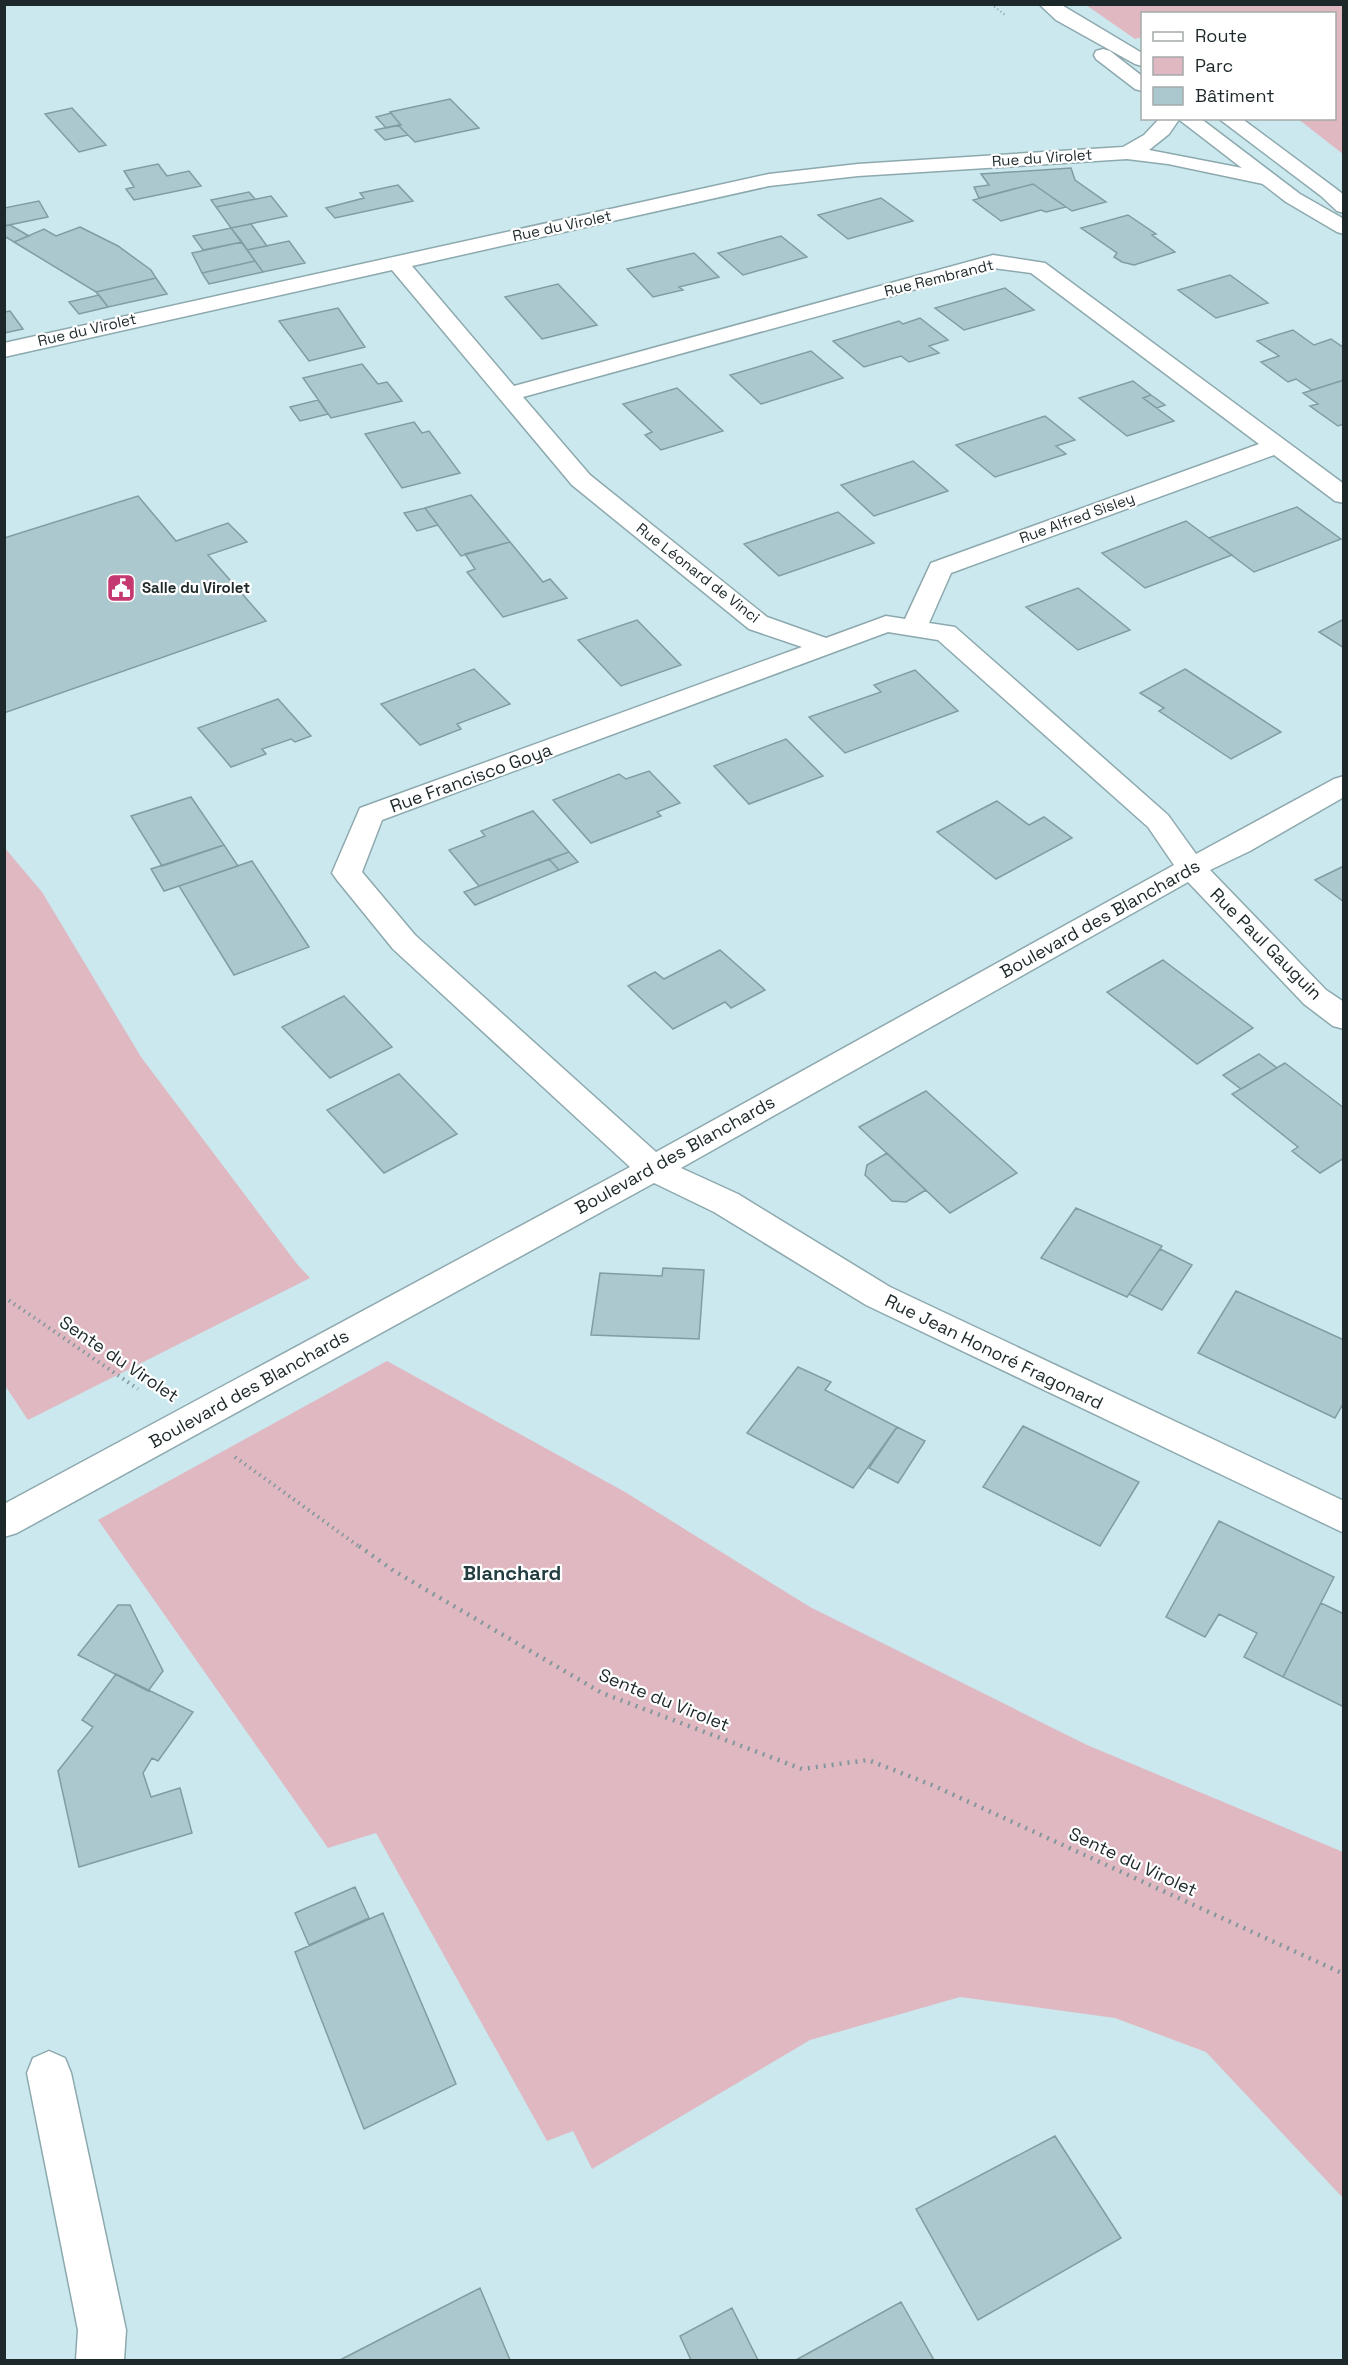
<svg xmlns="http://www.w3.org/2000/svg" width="1348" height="2365" font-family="'Space Grotesk',sans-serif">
<rect width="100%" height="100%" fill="#cae8ee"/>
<path fill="#e0b8c2" d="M 1086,5 L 1343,5 L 1343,154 L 1298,119 L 1334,118 L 1334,14 L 1142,14 L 1142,37 L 1135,39 Z
M 4,847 L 42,892 L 141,1057 L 297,1264 L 310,1278 L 28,1420 L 4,1384 Z
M 387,1361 L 625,1492 L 810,1607 L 1087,1745 L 1343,1852 L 1343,2198 L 1206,2052 L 1115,2018 L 960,1997 L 810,2040 L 592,2169 L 573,2131 L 547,2141 L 376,1833 L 328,1848 L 98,1520 Z"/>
<path fill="#abc8ce" stroke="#809da2" stroke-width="1.5" d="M 450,99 L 479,128 L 415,142 L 398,125 L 401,125 L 390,112 Z
M 72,108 L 106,145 L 79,152 L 45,114 Z
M 391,113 L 401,125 L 386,128 L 376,117 Z
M 398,125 L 408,135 L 385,140 L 375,130 Z
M 158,164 L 167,176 L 189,171 L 201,186 L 134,200 L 126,189 L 134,187 L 124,171 Z
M 1071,168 L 1075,180 L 1106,202 L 1072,211 L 1033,184 L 979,198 L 974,187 L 989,185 L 981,174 Z
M 1033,184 L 1066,207 L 1046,212 L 1041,210 L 1001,221 L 973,200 Z
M 398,185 L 413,201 L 335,218 L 326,208 L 364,198 L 360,193 Z
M 249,192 L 255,199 L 216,207 L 211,200 Z
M 271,196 L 287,216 L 231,228 L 216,207 Z
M 881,198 L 913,221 L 848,239 L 818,215 Z
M 39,201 L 48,217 L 4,226 L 4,208 Z
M 1128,215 L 1156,234 L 1152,235 L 1175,252 L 1134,265 L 1122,262 L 1114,257 L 1117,253 L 1081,228 Z
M 251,224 L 267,246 L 247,250 L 231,228 Z
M 10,225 L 29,236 L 14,242 L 4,236 L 4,226 Z
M 80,227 L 118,246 L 151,270 L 156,278 L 96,292 L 14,242 L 44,229 L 56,236 Z
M 231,228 L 242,242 L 203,250 L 193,236 Z
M 781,236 L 807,257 L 743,275 L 718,253 Z
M 289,241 L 305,263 L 263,272 L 247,250 Z
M 242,242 L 255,261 L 202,273 L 192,253 Z
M 694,253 L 719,277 L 679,287 L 683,290 L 653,297 L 627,269 Z
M 255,261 L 263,272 L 209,284 L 202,273 Z
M 1230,275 L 1268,303 L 1216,318 L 1178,290 Z
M 156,278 L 167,294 L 108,307 L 96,292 Z
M 558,284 L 597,325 L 542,339 L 505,297 Z
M 1005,288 L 1034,310 L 964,330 L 935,308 Z
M 99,295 L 108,307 L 79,314 L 69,302 Z
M 338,308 L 365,347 L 309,361 L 279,321 Z
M 10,311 L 23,329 L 4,333 L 4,312 Z
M 920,318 L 948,340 L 929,346 L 939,353 L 909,362 L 901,356 L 864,367 L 833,341 L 899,321 L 903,324 Z
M 1293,330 L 1314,345 L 1331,339 L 1344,348 L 1344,380 L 1312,390 L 1296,379 L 1288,382 L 1261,362 L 1279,356 L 1257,341 Z
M 811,351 L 843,378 L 761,404 L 730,375 Z
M 362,364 L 378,384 L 387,382 L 402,401 L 331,418 L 303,378 Z
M 1344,380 L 1344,424 L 1338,426 L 1310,406 L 1318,404 L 1303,393 Z
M 1133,381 L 1151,395 L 1143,398 L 1174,421 L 1127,436 L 1079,398 Z
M 677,388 L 723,431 L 661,450 L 645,435 L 652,432 L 623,404 Z
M 1151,395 L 1165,405 L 1157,408 L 1143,398 Z
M 318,400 L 328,414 L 300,421 L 290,407 Z
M 1045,416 L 1075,440 L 1056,446 L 1066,454 L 995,477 L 956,445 Z
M 414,422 L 422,433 L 429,431 L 460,473 L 402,488 L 365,434 Z
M 913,461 L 948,491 L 874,516 L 841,485 Z
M 471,495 L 510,542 L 461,556 L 425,508 Z
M 138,496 L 176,541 L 228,523 L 247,542 L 208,555 L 266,621 L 4,713 L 4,538 Z
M 1297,507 L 1341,539 L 1254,572 L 1209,538 Z
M 425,508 L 438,525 L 417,531 L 404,513 Z
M 838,512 L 874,543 L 779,576 L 744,544 Z
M 1186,521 L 1232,555 L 1145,588 L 1102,553 Z
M 510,542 L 543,582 L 550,579 L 567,598 L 503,617 L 467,572 L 475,569 L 465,554 Z
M 1078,588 L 1130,630 L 1078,650 L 1026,607 Z
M 1344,619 L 1344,648 L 1319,632 Z
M 637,620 L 681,665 L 621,686 L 578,640 Z
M 474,669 L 510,704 L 457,724 L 461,729 L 420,745 L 381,704 Z
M 1185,669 L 1281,732 L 1231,759 L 1159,711 L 1164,708 L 1140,693 Z
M 915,670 L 958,711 L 845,753 L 809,717 L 881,692 L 874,685 Z
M 278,699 L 311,736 L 295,742 L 291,739 L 262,749 L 266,754 L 231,767 L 198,728 Z
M 786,739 L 823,776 L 749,804 L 714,766 Z
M 649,771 L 680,803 L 657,812 L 661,816 L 591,843 L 553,800 L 619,774 L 626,779 Z
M 191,797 L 224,845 L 162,866 L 131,816 Z
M 997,801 L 1029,825 L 1044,817 L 1072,838 L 996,879 L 937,832 Z
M 533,811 L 569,852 L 479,886 L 449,850 L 485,836 L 481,831 Z
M 224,845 L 238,866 L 164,891 L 151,869 Z
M 569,852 L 578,862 L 559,870 L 549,859 Z
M 549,859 L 559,870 L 475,905 L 464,892 Z
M 252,861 L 309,947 L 234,975 L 179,886 Z
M 1344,866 L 1344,902 L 1315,880 Z
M 720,950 L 765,990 L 731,1008 L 725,1002 L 673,1029 L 628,986 L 655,972 L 664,979 Z
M 1163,960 L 1253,1028 L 1197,1064 L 1107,992 Z
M 344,996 L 392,1047 L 330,1078 L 282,1027 Z
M 1259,1054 L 1277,1068 L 1241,1089 L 1223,1075 Z
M 1285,1063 L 1344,1108 L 1344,1158 L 1320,1173 L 1292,1151 L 1298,1147 L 1232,1094 Z
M 399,1074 L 457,1134 L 384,1173 L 327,1110 Z
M 926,1091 L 1017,1173 L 950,1213 L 859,1127 Z
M 887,1153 L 926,1190 L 906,1202 L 892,1201 L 865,1175 L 867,1165 Z
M 1076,1208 L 1162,1246 L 1127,1297 L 1041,1258 Z
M 1160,1249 L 1192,1265 L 1162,1310 L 1129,1294 Z
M 663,1268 L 704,1270 L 699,1339 L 591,1335 L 600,1273 L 662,1276 Z
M 1236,1291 L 1344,1340 L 1344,1402 L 1335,1418 L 1198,1353 Z
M 798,1367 L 831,1382 L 825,1390 L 897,1427 L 853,1488 L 747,1433 Z
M 1023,1426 L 1139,1482 L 1100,1546 L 983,1487 Z
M 897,1427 L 925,1441 L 898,1483 L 869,1468 Z
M 1219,1521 L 1334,1577 L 1283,1677 L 1244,1657 L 1257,1633 L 1219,1614 L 1205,1637 L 1166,1617 Z
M 1321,1603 L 1344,1614 L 1344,1707 L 1283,1677 Z
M 118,1605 L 130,1605 L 163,1671 L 148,1691 L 78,1655 Z
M 116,1674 L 193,1712 L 158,1761 L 152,1758 L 143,1773 L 151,1797 L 180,1788 L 192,1833 L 79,1867 L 58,1771 L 93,1727 L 82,1720 Z
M 355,1887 L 369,1918 L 309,1945 L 295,1913 Z
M 383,1913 L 456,2084 L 364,2129 L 295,1952 Z
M 1055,2136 L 1121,2238 L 978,2320 L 916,2209 Z
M 480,2288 L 510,2360 L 340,2360 Z
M 901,2302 L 934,2360 L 796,2360 Z
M 732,2308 L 758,2360 L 691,2360 L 680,2336 Z"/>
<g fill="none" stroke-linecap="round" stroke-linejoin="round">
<g stroke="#8da9ae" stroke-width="3">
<path id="street" d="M 1160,118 L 1180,118 L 1169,134 L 1149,150 L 1268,173 L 1275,175 L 1278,179 L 1275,183 L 1268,185 L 1168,164 L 1127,159 L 858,176 L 769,186 L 412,266 L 514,386 L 993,255 L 1045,263 L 1344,484 L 1344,503 L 1335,501 L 1274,455 L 951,573 L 929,623 L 955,627 L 1168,815 L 1196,854 L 1334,779 L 1344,776 L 1344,797 L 1250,851 L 1210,870 L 1326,990 L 1344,1002 L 1344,1029 L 1333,1026 L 1304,1004 L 1188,882 L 681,1168 L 738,1194 L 890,1287 L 1344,1501 L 1344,1533 L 866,1305 L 714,1212 L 654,1183 L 17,1533 L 4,1537 L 4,1504 L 630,1167 L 393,949 L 337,880 L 332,873 L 360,808 L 802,647 L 749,629 L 572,485 L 392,270 L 4,357 L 4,343 L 769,174 L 858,164 L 1123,147 L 1144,135 ZM 993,268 L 1031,273 L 1259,444 L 931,563 L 905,619 L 886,616 L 826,638 L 767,617 L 590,475 L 523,397 ZM 888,632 L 938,640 L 1148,827 L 1174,865 L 656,1152 L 415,935 L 362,872 L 382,820 Z
M 49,2051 L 65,2058 L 71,2073 L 126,2330 L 124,2360 L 76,2360 L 78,2330 L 27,2073 L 33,2058 Z"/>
</g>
<g stroke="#8da9ae" stroke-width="3">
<path id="secondary" d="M 1039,4 L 1060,4 L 1142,53 L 1142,66 L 1135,64 L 1056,20 Z
M 1103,49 L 1110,51 L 1142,76 L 1142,91 L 1135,89 L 1096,59 L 1094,55 L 1096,51 Z
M 1177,118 L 1200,118 L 1300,194 L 1344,219 L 1344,234 L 1337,232 L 1286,202 Z
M 1218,118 L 1241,118 L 1335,188 L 1344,195 L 1344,213 L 1337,211 L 1321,196 Z"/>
</g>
<path stroke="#81979b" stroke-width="2" stroke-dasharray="1 3" stroke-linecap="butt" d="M 991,4 L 1005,15"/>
<path stroke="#81979b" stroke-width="4" stroke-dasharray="1.5 4.5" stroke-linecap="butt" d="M 4,1297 L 138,1389
M 235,1457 L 361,1548"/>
<path stroke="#81979b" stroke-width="4.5" stroke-dasharray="2 6" stroke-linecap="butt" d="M 359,1546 L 394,1571 L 602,1693 L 802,1769 L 868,1760 L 932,1785 L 1344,1974"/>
<use href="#street" fill="#fff" fill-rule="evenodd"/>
<use href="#secondary" fill="#fff" fill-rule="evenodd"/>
</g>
<defs>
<g id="civic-square" transform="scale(1.5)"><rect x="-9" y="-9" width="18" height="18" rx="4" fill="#c4396f" stroke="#fff"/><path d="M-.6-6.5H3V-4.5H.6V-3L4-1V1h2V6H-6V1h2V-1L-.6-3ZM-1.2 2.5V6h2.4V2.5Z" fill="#fff"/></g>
</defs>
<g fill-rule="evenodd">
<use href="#civic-square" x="121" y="588"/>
</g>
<g text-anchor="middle" stroke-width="4.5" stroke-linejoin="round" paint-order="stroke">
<g font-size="15" fill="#1d282a" stroke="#fff">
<text transform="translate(1042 158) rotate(-4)" y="5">Rue du Virolet</text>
<text transform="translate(562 226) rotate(-12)" y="5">Rue du Virolet</text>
<text transform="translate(939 278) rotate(-14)" y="5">Rue Rembrandt</text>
<text transform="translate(87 330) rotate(-13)" y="5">Rue du Virolet</text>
<text transform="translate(1077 518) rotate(-20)" y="5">Rue Alfred Sisley</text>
<text transform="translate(698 573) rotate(38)" y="5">Rue Léonard de Vinci</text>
</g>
<g font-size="15" font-weight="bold" fill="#1d282a" stroke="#fff" text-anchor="start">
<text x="142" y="593">Salle du Virolet</text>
</g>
<g font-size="18" fill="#1d282a" stroke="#fff">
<text transform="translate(471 778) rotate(-20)" y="6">Rue Francisco Goya</text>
<text transform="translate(1100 919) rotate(-29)" y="6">Boulevard des Blanchards</text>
<text transform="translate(1266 944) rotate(45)" y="6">Rue Paul Gauguin</text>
<text transform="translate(675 1155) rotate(-29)" y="6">Boulevard des Blanchards</text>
<text transform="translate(994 1352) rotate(26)" y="6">Rue Jean Honoré Fragonard</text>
<text transform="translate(119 1359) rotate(34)" y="6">Sente du Virolet</text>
<text transform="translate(249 1389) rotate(-29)" y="6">Boulevard des Blanchards</text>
<text transform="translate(664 1700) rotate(22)" y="6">Sente du Virolet</text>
<text transform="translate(1133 1862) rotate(25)" y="6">Sente du Virolet</text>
</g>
<g font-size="20" font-weight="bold" fill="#233d41" stroke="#fff">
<text x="512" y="1580">Blanchard</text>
</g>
</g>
<rect width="1348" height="2365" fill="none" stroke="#1d282a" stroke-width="12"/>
<rect x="1141" y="12" width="195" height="108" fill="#ffffff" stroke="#a5a9aa" stroke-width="1.5"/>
<rect x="1153" y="32" width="30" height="9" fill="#ffffff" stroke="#a5a9aa" stroke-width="1.5"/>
<text x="1195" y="42" font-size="18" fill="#1d282a">Route</text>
<rect x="1153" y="57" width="30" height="18" fill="#e0b8c2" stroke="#a5a9aa" stroke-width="1.5"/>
<text x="1195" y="72" font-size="18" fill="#1d282a">Parc</text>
<rect x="1153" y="87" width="30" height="18" fill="#abc8ce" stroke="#a5a9aa" stroke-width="1.5"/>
<text x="1195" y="102" font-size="18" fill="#1d282a">Bâtiment</text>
</svg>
